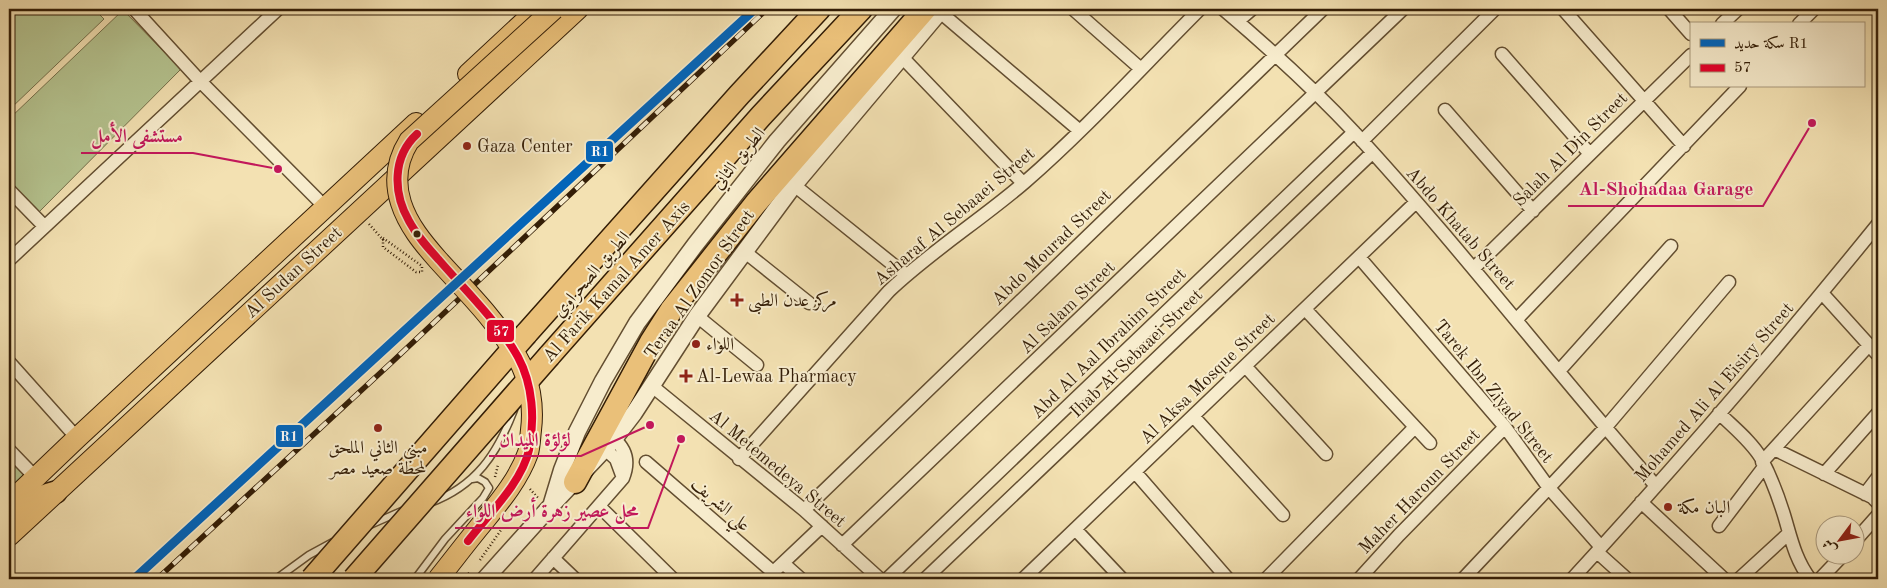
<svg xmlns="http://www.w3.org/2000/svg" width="1887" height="588" font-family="'Old Standard TT',Amiri,serif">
<rect width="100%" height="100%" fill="#f3e1b2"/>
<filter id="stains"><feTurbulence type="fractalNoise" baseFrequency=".004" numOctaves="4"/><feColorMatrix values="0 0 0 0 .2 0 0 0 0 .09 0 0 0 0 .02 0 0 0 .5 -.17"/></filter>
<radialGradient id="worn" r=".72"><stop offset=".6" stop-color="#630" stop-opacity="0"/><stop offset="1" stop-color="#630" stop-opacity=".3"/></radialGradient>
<path fill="#b5c490" stroke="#74704b" d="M 9,9 L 95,10 L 104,19 L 9,110 Z
M 123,10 L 181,69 L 39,212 L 9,181 L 9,119 Z
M 9,452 L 32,477 L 9,499 Z"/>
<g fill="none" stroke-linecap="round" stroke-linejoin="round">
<g stroke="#634e31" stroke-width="9">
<path id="service" d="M 430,503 C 476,486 497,454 514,410
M 370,525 L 404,510
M 276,579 L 309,555 L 333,542
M 415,579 L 445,539 L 483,498 L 489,488 L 485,482 L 478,478 L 472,479"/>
</g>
<g stroke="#634e31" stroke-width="15">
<path id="minor" d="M 134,9 L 200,81 L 326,208
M 1073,9 L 1141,69
M 1223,9 C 1269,48 1314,89 1355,133 C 1460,247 1554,370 1656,486
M 1563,9 L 1684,146
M 1669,9 L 1691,34
M 940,12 L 1080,131
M 1238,21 L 1252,9
M 1722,24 L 1738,9
M 1799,24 L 1814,9
M 1502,54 L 1590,154
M 901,56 L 1023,183
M 1445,110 L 1533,211
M 1362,141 L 1495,9
M 794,185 L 906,275
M 9,190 L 44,226
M 745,252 L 809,303
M 1359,257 L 1505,427 L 1549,488 L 1601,547
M 9,260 L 278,9
M 1474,268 L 1691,55
M 1822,293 L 1878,355
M 1305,309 L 1430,443
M 697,316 L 757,365
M 1516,320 L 1740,86
M 9,362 L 77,438
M 1246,367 L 1326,454
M 1559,371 L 1671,246
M 652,386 L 804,510 L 880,579
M 1719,413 C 1733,427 1751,441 1761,458 C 1769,473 1779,499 1784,515 C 1791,538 1795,559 1810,579
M 1193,416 L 1283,515
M 605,449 L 616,459 L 623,478
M 1774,449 L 1872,497 L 1878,503
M 9,450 L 36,478
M 739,459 L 889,291 C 931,251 981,220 1025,182 C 1087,128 1142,67 1200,9
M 646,462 L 773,572
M 1762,462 L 1869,345
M 1135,472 L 1228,579
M 1824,474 L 1878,413
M 1865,494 L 1878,477
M 1641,502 L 1724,579
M 599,506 L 673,579
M 804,510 L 1323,9
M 1719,526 L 1764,467
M 1075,529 L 1122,579
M 1854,542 L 1878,515
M 842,545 L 1403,9
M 1597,552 L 1627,579
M 553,558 L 575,579
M 783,563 L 801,579
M 535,579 L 623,478 C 629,463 627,450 614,439
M 766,579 L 822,526
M 887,579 L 1354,132
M 925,579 L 1372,153
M 1023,579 L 1416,202
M 1266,579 L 1415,427
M 1359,579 L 1399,535 L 1505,427
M 1463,579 L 1605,428 L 1729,282
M 1572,579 C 1678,464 1780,345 1878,224
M 1739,579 L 1788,534
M 1820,579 L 1842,556"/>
</g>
<g stroke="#634e31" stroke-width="19">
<path id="tertiary" d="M 552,503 L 562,470 L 577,432 L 603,381 L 637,323 L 695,245 L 777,141 L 893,9
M 485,579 L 549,508 L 614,439 L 634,413 L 697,316 L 794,185 L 942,9"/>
</g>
<g stroke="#331d06" stroke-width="22">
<path id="primary" d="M 468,74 L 538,9
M 9,503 L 77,438 L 416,123
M 9,536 L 578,9"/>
</g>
<g stroke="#331d06" stroke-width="24">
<path id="trunk" d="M 9,520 C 23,506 36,497 56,492"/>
</g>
<g stroke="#331d06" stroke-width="25">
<path id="motorway" d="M 526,334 L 739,95 L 819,9
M 549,356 L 761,116 L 861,9
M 575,482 L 651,342 L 672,309 L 756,203 L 925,9"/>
</g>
<path stroke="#331d06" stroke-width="2.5" stroke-dasharray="1 2.5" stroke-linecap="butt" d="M 369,224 L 385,242
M 383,238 L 422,266 L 422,272 L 416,272 L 383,247 Z
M 495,477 L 498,465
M 530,489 L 538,498
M 480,560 L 501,530
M 464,579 L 470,572"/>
<use href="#service" stroke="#f7eccd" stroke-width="6"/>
<use href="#minor" stroke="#f7eccd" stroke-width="12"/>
<use href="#tertiary" stroke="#f7eccd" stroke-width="16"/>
<use href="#primary" stroke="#eac079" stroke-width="20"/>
<use href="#trunk" stroke="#eac079" stroke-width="21"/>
<use href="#motorway" stroke="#eac079" stroke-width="22"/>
<g stroke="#331d06" stroke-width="5.5">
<path id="rail" d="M 157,579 L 391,363 L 767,9"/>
</g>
<use href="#rail" stroke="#f7eccd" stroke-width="4" stroke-dasharray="11" stroke-linecap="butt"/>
<g stroke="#331d06" stroke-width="22" stroke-linecap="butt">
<path id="primary-bridge" d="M 438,579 C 454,559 469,539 485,520 C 502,499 519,478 528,453 C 530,446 530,438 531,430 C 534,406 530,379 517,357 C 497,321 465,290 438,260 C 423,243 408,225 401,203 C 394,181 397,160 409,141 L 554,9"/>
</g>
<g stroke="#331d06" stroke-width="25" stroke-linecap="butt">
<path id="motorway-bridge" d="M 312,579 L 526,334
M 354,579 L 549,356"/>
</g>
<use href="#primary-bridge" stroke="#eac079" stroke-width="20"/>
<use href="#motorway-bridge" stroke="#eac079" stroke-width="22"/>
<g stroke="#f7eccd" stroke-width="11">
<path id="bus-1" d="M 417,134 C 392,157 393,193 409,221 C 417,236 428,248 439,260 C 465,290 499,323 518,357 C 533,385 535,419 529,450 C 522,482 488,515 468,541"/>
</g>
<use href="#bus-1" stroke="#e4002b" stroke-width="8"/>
<g stroke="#f7eccd" stroke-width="12">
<path id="rail-1" d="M 134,579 L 755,9"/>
</g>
<use href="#rail-1" stroke="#0065bd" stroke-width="9"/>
</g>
<g fill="#8f2418" stroke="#f7eccd" stroke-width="2">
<circle cx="467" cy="146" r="5"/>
<path d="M734.5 292.5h5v5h5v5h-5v5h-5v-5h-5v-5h5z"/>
<circle cx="696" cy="344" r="5"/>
<path d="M683.5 368.5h5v5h5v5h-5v5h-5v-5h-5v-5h5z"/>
<circle cx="378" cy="428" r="5"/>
<circle cx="1668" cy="507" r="5"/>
</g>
<circle fill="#331d06" stroke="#f7eccd" stroke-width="2" cx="417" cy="234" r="4.5"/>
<g text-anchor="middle" stroke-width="4" stroke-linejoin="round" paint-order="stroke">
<g font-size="18" fill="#331d06" stroke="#f7eccd" text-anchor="start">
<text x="477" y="152">Gaza Center</text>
<text x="748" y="306">مركز عدن الطبى</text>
<text x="706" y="350">اللواء</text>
<text x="696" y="382">Al-Lewaa Pharmacy</text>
<text x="378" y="453" text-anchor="middle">مبني الثاني الملحق<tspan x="378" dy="21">لمحطة صعيد مصر</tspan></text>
<text x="1678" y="513">البان مكة</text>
</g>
<g font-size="18" fill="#331d06" stroke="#f7eccd">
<text transform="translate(1570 149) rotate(-45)" y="6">Salah Al Din Street</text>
<text transform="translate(738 158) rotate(-51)" y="6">الطريق الثاني</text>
<text transform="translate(954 216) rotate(-40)" y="6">Asharaf Al Sebaaei Street</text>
<text transform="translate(1461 228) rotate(49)" y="6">Abdo Khatab Street</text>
<text transform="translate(1051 247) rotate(-44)" y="6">Abdo Mourad Street</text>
<text transform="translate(293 272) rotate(-43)" y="6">Al Sudan Street</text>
<text transform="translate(591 274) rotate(-49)" y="6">الطريق الصحراوي</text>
<text transform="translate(616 281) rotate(-48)" y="6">Al Farik Kamal Amer Axis</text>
<text transform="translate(699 284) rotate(-55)" y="6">Teraa Al Zomor Street</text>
<text transform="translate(1067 307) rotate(-44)" y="6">Al Salam Street</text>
<text transform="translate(1108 343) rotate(-44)" y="6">Abd Al Aal Ibrahim Street</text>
<text transform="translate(1136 353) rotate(-44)" y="6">Ihab Al Sebaaei Street</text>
<text transform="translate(1207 378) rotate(-44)" y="6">Al Aksa Mosque Street</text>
<text transform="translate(1494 391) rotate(51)" y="6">Tarek Ibn Ziyad Street</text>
<text transform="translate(1714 392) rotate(-49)" y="6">Mohamed Ali Al Eisiry Street</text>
<text transform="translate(778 468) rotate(40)" y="6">Al Metemedeya Street</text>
<text transform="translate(1419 491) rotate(-46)" y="6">Maher Haroun Street</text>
<text transform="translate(721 504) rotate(41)" y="6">علي الشريف</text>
</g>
</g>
<path fill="none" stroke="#c2185b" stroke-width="2" d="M278 169L193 153H81M1812 123L1763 206H1568M650 425L581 456H489M681 439L648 528H455"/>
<g fill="#c2185b" stroke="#f7eccd" stroke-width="2">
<circle cx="278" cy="169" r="5"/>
<circle cx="1812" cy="123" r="5"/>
<circle cx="650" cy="425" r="5"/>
<circle cx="681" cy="439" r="5"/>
</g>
<g font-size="19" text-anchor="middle" font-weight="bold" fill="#c2185b" stroke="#f7eccd" stroke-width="4" stroke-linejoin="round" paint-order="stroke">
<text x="137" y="142">مستشفى الأمل</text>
<text x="1666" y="195">Al-Shohadaa Garage</text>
<text x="535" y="446">لؤلؤة الميدان</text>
<text x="552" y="517">محل عصير زهرة أرض اللواء</text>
</g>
<g stroke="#f7eccd" stroke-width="2">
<rect x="585" y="140" width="29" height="23" rx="5" fill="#0065bd"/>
<rect x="486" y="319" width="29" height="24" rx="5" fill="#e4002b"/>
<rect x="275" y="424" width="29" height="24" rx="5" fill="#0065bd"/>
</g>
<g font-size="14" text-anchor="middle" font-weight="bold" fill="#fff">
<text x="600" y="156">R1</text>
<text x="501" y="336">57</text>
<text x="289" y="441">R1</text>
</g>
<rect width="1887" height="588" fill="none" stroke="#f3e1b2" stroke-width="30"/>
<rect x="10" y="10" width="1867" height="568" fill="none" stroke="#331d06" stroke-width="2.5"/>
<rect x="15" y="15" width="1857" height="558" fill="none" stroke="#331d06"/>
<rect x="1690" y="22" width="175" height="65" fill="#f7eccd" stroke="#a9997d"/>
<rect x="1700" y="39" width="25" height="8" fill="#0065bd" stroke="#a9997d"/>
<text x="1734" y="48" font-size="15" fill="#331d06">سكة حديد R1</text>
<rect x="1700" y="64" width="25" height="8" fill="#e4002b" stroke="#a9997d"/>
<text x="1734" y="72" font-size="15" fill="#331d06">57</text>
<g transform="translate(1840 540) rotate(238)"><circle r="24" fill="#f7eccd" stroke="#a9997d"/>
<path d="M0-4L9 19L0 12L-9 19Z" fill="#8f2418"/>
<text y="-8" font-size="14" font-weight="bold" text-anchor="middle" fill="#331d06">ش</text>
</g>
<rect width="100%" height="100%" filter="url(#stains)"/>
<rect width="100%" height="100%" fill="url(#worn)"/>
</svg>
